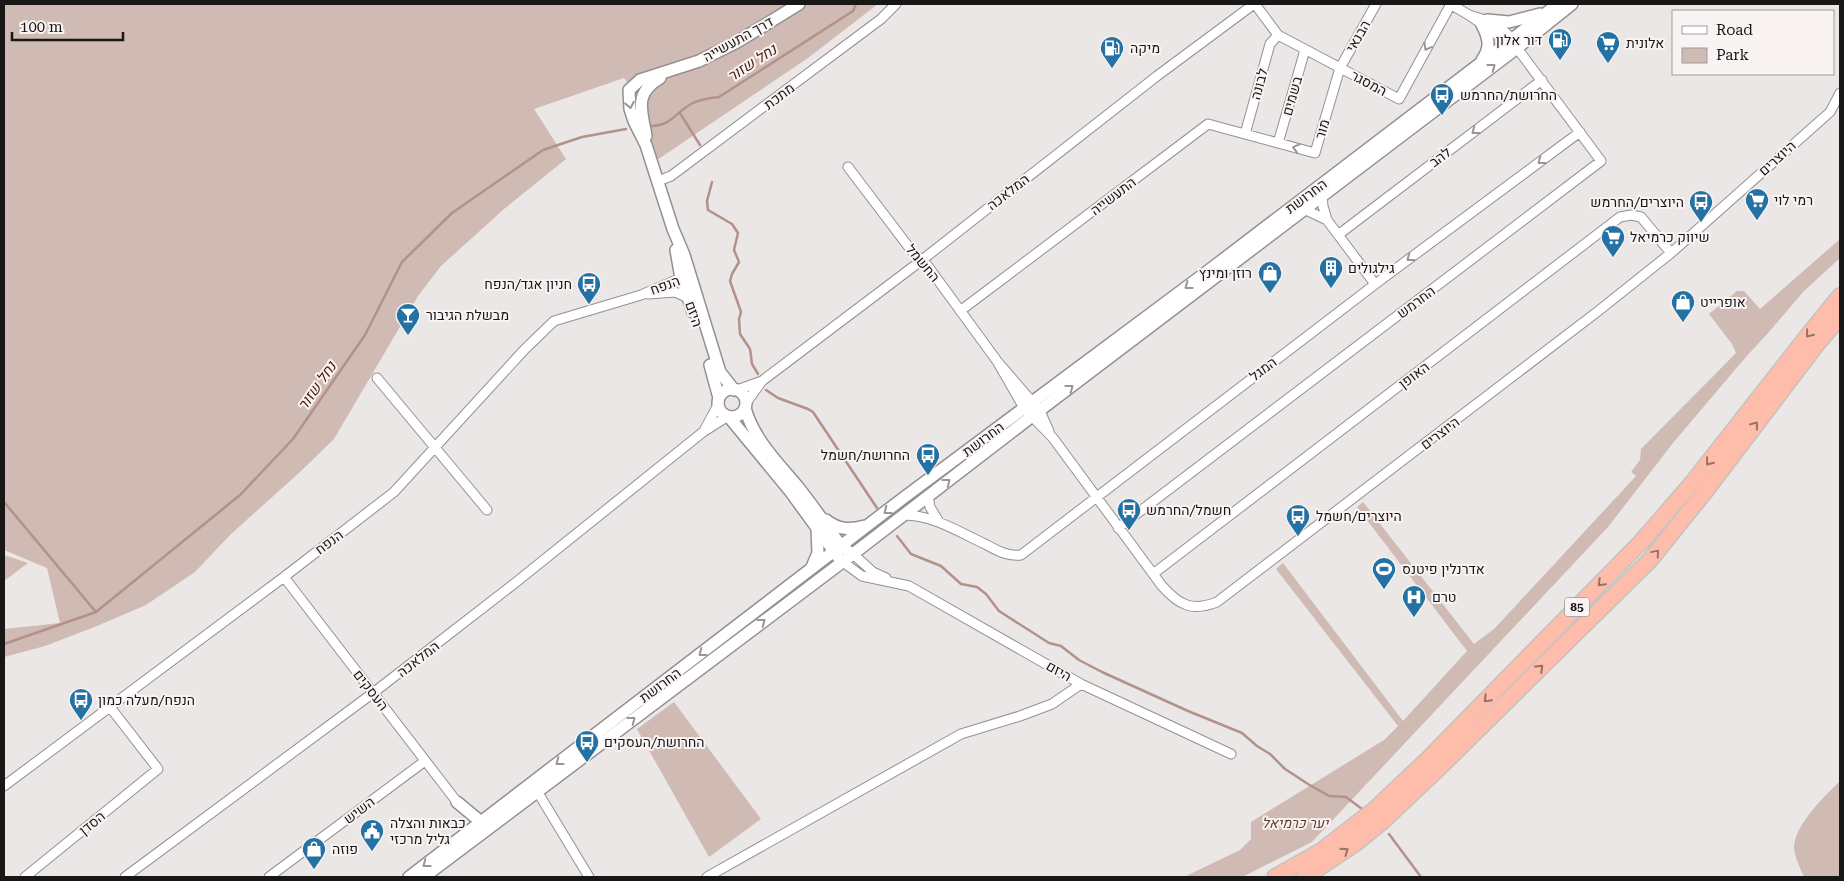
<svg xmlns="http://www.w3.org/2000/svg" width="1844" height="881" font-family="'Roboto Serif',Heebo,serif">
<rect width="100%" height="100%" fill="#ebe7e6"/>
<path fill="#d0bab4" d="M 4,4 L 878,4 L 808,58 L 657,160 L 638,95 L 624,78 L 534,109 L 566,159 L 504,209 L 441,266 L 418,296 L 334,439 L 300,472 L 230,535 L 195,572 L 146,605 L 97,626 L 45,646 L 4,657 L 4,629 L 60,623 L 47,568 L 4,550 Z
M 1840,239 L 1840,258 L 1803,292 L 1769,332 L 1745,358 L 1673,443 L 1608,527 L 1312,842 L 1242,877 L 1184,877 L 1240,850 L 1251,839 L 1251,822 L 1384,740 L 1398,726 L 1276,569 L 1283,563 L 1403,721 L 1467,651 L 1357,507 L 1363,502 L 1474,644 L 1494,629 L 1636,476 L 1631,472 L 1640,460 L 1641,449 L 1736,353 L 1732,344 L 1709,314 L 1737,291 L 1744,291 L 1760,309 Z
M 4,555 L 28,563 L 4,581 Z
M 674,702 L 761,819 L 709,857 L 637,729 Z
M 1840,781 L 1840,877 L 1804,877 C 1801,870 1794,855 1794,848 C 1794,825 1825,796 1840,781 Z"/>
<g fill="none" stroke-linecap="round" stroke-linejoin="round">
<path stroke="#b29289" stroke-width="2.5" d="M 680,113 L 700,145
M 652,126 C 672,125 675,113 691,104 C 700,99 709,98 719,97 L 853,11 L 856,4
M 712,182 L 707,201 L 708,210 L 732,224 L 738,233 L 734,250 L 739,262 L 732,274 L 730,281 L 741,312 L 739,319 L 740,334 L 750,349 L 752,364 L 758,374
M 766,390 L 778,398 L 808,409 L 813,412 L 877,508
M 4,502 L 96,612
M 897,536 L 911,554 L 941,566 L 961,584 L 977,587 L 986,594 L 999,611 L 1049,643 L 1061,646 L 1079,660 L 1102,672 L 1188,711 L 1242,733 L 1257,746 L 1270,754 L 1285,769 L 1308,784 L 1329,796 L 1346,797 L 1362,809
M 4,644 L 96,612 L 240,495 L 293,439 L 365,335 L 402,262 L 452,213 L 543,150 L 582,137 L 626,129
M 1389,834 L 1421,877"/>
<g stroke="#94908f" stroke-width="11">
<path id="minor" d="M 1255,4 L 1278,35 L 1399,99 L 1451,4
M 1450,4 L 1469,15 L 1512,45
M 1245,134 L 1270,44 L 1278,35
M 1278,143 L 1305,50
M 848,167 L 914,254 L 927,265 L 997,361 L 1040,411 L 1049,431
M 658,181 L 671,176 L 881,19 L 896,4
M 1322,195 L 1323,206 L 1327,220 L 1375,284
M 1304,209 L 1327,220
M 1338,235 L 1542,80
M 648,294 L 675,292 L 688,298
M 960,311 L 1208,124 L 1315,153 L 1340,68 L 1376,4
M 997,361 L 1024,408 L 1053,438 L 1162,586 C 1179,605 1192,612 1217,602 L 1597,312 L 1671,253 L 1830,112 L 1840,93
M 377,378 L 487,510
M 737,390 L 762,381 L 922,260 L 1157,76 L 1254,4
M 746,403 L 762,381
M 705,429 L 719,403
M 928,496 L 930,507 L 939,522
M 904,515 C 933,515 959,532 985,544 C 996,550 1008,557 1021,555 L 1382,279 L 1580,132
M 1118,528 L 1601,161 L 1517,48 C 1508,28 1490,21 1469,15
M 853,554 L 873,572 L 886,578
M 843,562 L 862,576 L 909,586 L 1081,684 L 1231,754
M 1153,574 L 1620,217 L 1631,215 L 1641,217 L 1671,253
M 284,577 L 457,802
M 4,786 L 284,577 L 394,492 L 524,350 L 554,321 L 641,295 L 681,278 L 686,278
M 537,791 L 589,877
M 25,877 L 158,769 L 110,707
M 125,877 L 373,693 L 515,583 L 703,432 L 728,416
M 269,877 L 425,761
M 707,877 L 961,734 L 1020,716 L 1052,704 L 1081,684"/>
</g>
<g stroke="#94908f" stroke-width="14">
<path id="tertiary" d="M 1487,20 L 1509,22 L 1540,14
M 1482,25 C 1489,38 1491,48 1482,60
M 646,136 C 642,111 633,94 660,78
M 676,250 L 681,278 L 693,312
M 710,365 L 719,398
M718 403a14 14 0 1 1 28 0a14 14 0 1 1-28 0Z
M 734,390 L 720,372 L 684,255 L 673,229 L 646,145 L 634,121 L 630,109 L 629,90 L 640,80 L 699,61 L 737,42 L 799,4
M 745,408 C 754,440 778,463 798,487 C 813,506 827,526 841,546 L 847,550
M 729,417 L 790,491 L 838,557
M 826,520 C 838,530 850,530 865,526
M 812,567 L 818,553 L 817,529
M 457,802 L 481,822 L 481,829
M 409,877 L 902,499 L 1208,271 L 1558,4
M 424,877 L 853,554 L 1031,417 L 1517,48 L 1572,4"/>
</g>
<g stroke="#c3c3c2" stroke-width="18">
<path id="trunk" d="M 1275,877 L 1321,851 L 1374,810 L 1427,760 L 1642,541 L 1693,482 L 1809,334 L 1840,296
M 1305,877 L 1356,843 L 1383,821 L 1437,770 L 1650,560 L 1704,493 L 1817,344 L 1840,317"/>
</g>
<use href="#minor" stroke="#fff" stroke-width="9"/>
<use href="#tertiary" stroke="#fff" stroke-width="11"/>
<use href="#trunk" stroke="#febcaa" stroke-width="15"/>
</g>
<defs><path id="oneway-chevron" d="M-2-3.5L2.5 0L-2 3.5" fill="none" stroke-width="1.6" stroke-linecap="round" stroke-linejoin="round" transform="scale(1.25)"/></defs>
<g stroke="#979796">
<use href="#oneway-chevron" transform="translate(1427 47) rotate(119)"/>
<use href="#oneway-chevron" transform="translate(1492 67) rotate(-37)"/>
<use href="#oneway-chevron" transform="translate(630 105) rotate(79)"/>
<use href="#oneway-chevron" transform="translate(1475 131) rotate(143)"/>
<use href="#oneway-chevron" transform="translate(1296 148) rotate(-165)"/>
<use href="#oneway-chevron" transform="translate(1541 161) rotate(143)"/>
<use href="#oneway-chevron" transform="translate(1410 258) rotate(143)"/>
<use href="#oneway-chevron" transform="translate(1188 286) rotate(143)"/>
<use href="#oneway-chevron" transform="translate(1070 388) rotate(-37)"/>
<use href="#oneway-chevron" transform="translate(947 482) rotate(-38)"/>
<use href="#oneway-chevron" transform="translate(887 511) rotate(142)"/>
<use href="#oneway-chevron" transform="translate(762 622) rotate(-37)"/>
<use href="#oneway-chevron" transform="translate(702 653) rotate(143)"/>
<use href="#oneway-chevron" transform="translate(632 720) rotate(-37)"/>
<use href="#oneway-chevron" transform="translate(559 762) rotate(143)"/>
<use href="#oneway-chevron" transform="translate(426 864) rotate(143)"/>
</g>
<g stroke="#967267">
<use href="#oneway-chevron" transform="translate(1809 334) rotate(129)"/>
<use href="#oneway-chevron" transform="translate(1755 425) rotate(-53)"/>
<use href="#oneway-chevron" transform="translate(1709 462) rotate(128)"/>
<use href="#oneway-chevron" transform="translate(1656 553) rotate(-50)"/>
<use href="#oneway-chevron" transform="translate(1601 583) rotate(135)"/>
<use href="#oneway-chevron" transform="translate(1540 668) rotate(-44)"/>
<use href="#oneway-chevron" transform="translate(1487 699) rotate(135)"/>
<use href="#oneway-chevron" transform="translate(1345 851) rotate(-35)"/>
</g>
<defs>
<g id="fuel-pin" transform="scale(1.25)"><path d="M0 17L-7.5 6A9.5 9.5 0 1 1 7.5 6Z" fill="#2471a3" stroke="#f9f4f3"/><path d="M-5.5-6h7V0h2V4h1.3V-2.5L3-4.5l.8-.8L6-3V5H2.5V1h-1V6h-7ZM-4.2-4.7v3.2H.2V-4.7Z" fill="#fff"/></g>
<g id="supermarket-pin" transform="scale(1.25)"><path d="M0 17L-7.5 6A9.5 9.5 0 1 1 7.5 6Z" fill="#2471a3" stroke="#f9f4f3"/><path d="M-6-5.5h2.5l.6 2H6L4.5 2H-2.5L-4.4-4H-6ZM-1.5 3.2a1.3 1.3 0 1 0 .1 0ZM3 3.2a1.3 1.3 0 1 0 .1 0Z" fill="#fff"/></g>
<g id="bus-pin" transform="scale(1.25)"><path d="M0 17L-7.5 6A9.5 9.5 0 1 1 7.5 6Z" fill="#2471a3" stroke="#f9f4f3"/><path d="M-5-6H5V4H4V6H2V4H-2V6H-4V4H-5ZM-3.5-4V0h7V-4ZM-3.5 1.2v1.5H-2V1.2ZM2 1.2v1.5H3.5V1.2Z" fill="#fff"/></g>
<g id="building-pin" transform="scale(1.25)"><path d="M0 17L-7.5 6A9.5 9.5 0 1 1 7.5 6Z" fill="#2471a3" stroke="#f9f4f3"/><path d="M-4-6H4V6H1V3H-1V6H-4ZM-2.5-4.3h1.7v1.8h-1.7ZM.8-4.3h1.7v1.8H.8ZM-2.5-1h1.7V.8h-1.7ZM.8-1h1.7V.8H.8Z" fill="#fff"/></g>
<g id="shop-pin" transform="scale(1.25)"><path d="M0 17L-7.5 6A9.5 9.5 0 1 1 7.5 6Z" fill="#2471a3" stroke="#f9f4f3"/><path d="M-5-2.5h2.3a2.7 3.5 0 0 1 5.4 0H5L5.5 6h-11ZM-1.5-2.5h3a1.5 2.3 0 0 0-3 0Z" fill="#fff"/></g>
<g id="bar-pin" transform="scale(1.25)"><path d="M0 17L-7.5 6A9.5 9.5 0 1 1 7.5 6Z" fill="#2471a3" stroke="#f9f4f3"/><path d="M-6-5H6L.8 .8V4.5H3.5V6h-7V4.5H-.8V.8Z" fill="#fff"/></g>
<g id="stadium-pin" transform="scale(1.25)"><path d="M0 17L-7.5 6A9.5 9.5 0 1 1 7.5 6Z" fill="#2471a3" stroke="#f9f4f3"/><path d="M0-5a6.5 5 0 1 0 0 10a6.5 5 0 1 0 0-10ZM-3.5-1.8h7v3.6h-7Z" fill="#fff"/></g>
<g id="hospital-pin" transform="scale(1.25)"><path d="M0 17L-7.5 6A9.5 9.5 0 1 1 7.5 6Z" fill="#2471a3" stroke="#f9f4f3"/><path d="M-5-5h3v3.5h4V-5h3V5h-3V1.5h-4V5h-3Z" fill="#fff"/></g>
<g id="civic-pin" transform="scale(1.25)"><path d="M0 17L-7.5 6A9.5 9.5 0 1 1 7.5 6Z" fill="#2471a3" stroke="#f9f4f3"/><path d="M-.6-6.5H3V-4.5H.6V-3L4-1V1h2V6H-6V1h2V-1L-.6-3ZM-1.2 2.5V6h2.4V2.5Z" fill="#fff"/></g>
</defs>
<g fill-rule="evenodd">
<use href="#fuel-pin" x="1560" y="40"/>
<use href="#supermarket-pin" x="1608" y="43"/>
<use href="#fuel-pin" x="1112" y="48"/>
<use href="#bus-pin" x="1442" y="95"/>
<use href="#supermarket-pin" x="1757" y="200"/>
<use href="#bus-pin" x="1701" y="202"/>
<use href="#supermarket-pin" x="1613" y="237"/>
<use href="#building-pin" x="1331" y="268"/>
<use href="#shop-pin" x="1270" y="273"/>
<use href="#bus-pin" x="589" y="284"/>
<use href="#shop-pin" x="1683" y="302"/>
<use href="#bar-pin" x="408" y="315"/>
<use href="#bus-pin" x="928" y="455"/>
<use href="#bus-pin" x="1129" y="510"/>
<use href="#bus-pin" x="1298" y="516"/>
<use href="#stadium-pin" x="1384" y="569"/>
<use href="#hospital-pin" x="1414" y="597"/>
<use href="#bus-pin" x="81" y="700"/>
<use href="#bus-pin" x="587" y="742"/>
<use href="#civic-pin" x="372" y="831"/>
<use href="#shop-pin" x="314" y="849"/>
</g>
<g text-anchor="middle" stroke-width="4" stroke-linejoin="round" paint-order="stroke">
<rect fill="#f9f4f3" stroke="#5c5958" stroke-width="1" x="1564.5" y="597.5" width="25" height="19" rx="4"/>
<g font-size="12" font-weight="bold" fill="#181716">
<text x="1577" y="611">85</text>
</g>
<g font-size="14" fill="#181716" stroke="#f9f4f3">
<text transform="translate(1358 36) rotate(-60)" y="5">הבנאי</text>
<text transform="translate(738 39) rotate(-29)" y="5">דרך התעשייה</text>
<text transform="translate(1369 83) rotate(28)" y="5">המסגר</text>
<text transform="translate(1259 84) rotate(-75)" y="5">לבונה</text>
<text transform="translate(779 96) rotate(-37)" y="5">מתכת</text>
<text transform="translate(1292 96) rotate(-74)" y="5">בשמים</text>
<text transform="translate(1322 129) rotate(-73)" y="5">מור</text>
<text transform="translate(1440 157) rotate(-37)" y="5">להב</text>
<text transform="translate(1777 158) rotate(-42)" y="5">היוצרים</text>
<text transform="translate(1008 192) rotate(-38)" y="5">המלאכה</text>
<text transform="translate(1113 196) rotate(-37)" y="5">התעשייה</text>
<text transform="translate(1306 196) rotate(-37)" y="5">החרושת</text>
<text transform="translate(923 263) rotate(50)" y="5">החשמל</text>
<text transform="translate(665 285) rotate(-20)" y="5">הנפח</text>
<text transform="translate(1416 302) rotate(-37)" y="5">החרמש</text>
<text transform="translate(694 314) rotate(71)" y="5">היזם</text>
<text transform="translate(1263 369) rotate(-37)" y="5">המגל</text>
<text transform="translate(1414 375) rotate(-37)" y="5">האופן</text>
<text transform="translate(1440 433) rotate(-37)" y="5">היוצרים</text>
<text transform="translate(983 439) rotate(-37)" y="5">החרושת</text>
<text transform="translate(329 542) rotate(-37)" y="5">הנפח</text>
<text transform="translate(418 659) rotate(-38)" y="5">המלאכה</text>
<text transform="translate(1059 671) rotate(30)" y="5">היזם</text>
<text transform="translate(660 685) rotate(-37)" y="5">החרושת</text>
<text transform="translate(371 690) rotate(52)" y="5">העסקים</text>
<text transform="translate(359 810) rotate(-37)" y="5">השיש</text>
<text transform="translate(92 823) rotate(-39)" y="5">הסדן</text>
</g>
<g font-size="14" fill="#181716" stroke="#f9f4f3" text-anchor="start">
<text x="1542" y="45" text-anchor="end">דור אלון</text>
<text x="1626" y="48">אלונית</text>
<text x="1130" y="53">מיקה</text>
<text x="1460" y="100">החרושת/החרמש</text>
<text x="1774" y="205">רמי לוי</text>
<text x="1684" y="207" text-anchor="end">היוצרים/החרמש</text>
<text x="1630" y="242">שיווק כרמיאל</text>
<text x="1348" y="273">גילגולים</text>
<text x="1252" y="278" text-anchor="end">רוזן ומינץ</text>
<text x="572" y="289" text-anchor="end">חניון אגד/הנפח</text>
<text x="1700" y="307">אופרייט</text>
<text x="426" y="320">מבשלת הגיבור</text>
<text x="910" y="460" text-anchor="end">החרושת/חשמל</text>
<text x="1146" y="515">חשמל/החרמש</text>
<text x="1316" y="521">היוצרים/חשמל</text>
<text x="1402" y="574">אדרנלין פיטנס</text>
<text x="1432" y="602">טרם</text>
<text x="98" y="705">הנפח/מעלה כמון</text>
<text x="604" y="747">החרושת/העסקים</text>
<text x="390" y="828">כבאות והצלה<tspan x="390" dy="16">גליל מרכזי</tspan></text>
<text x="332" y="854">פוזה</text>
</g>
<g font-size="14" font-style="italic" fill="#68392b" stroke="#f9f4f3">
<text x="1295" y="828">יער כרמיאל</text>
</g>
<g font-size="15" font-style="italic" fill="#4d2013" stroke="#f9f4f3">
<text transform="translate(752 63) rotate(-33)" y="5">נחל שזור</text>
<text transform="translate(317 386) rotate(-55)" y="5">נחל שזור</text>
</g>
</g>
<rect width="1844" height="881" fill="none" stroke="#181716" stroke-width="10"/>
<rect x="1672" y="10" width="162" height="65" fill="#f9f4f3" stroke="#9f9c9b"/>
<rect x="1682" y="26" width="25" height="8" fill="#ffffff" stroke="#9f9c9b"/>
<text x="1716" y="35" font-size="15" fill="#181716">Road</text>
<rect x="1682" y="48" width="25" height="15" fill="#d0bab4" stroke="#9f9c9b"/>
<text x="1716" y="60" font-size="15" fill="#181716">Park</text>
<path d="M12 32v8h111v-8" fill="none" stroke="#181716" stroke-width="2.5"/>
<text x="20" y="32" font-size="15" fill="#181716" stroke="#f9f4f3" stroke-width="4" paint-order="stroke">100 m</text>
</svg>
